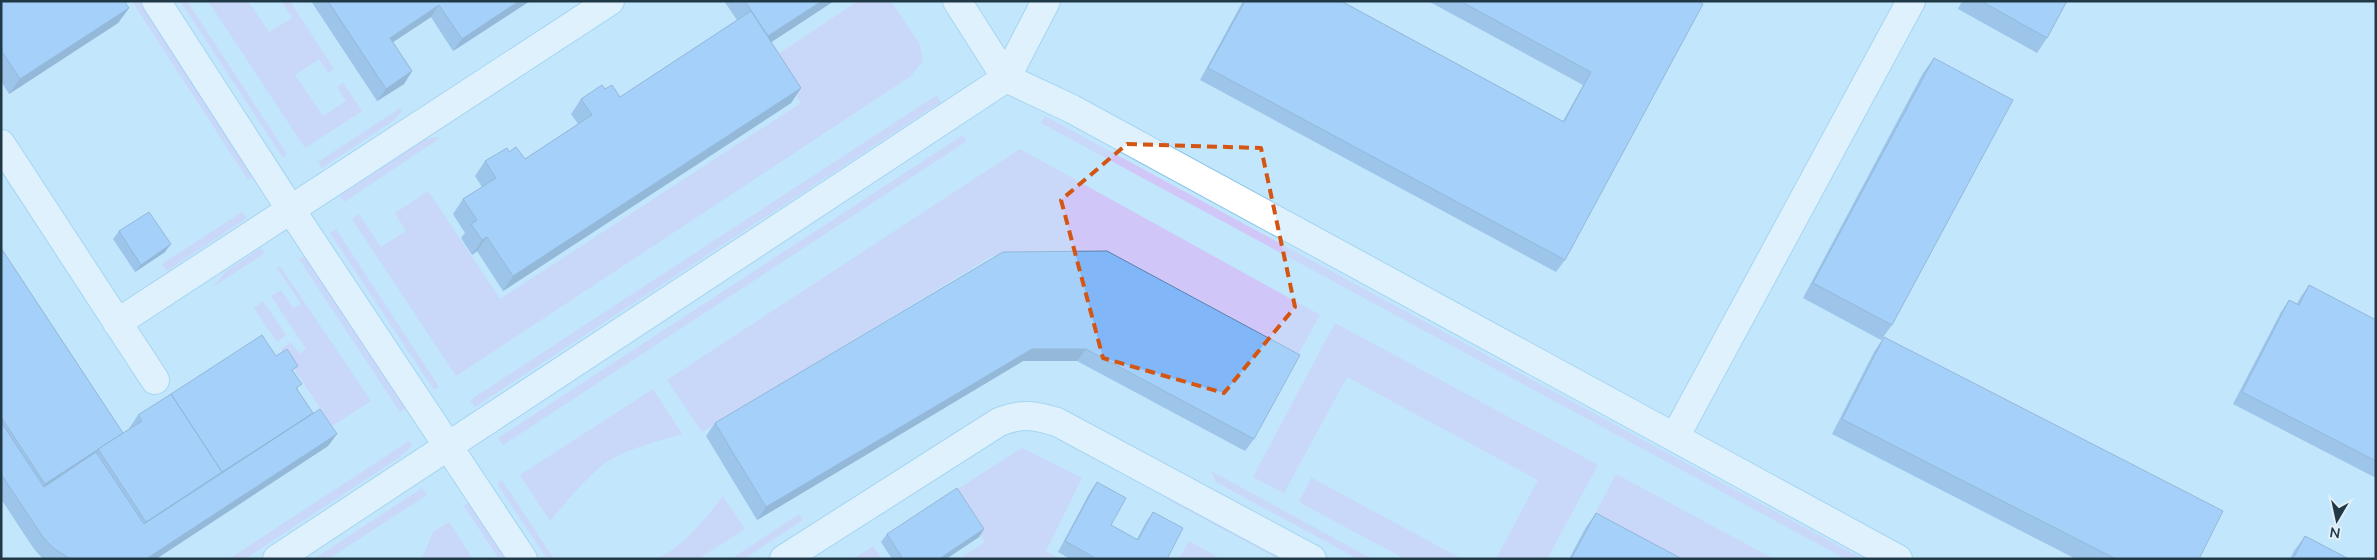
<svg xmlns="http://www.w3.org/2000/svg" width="2377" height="560" font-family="Mulish,sans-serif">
<rect width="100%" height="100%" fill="#c2e6fc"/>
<path fill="#d0c6f7" d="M 132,1 L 139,1 L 253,176 L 248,180 Z
M 180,1 L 187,1 L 287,154 L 283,158 Z
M 208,1 L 248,1 L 269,32 L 292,18 L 283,3 L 290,1 L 334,69 L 328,73 L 319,59 L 295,75 L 323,116 L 346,101 L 337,87 L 343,83 L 362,111 L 305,148 Z
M 858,1 L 891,1 L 920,45 L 923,61 L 911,76 L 456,376 L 352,219 L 359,214 L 381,247 L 406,231 L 395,213 L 428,191 L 500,299 L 801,103 L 772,58 Z
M 937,95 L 941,102 L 475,407 L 470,400 Z
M 400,108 L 402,111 L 393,121 L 322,168 L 318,162 Z
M 1045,116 L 1863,559 L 1846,559 L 1041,123 Z
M 963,135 L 967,141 L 503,445 L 498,438 Z
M 437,137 L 440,138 L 344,202 L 340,196 L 424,140 Z
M 1020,149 L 1320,315 L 1294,362 L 1105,253 L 992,256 L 702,432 L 667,380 Z
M 242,212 L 247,218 L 167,271 L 162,264 Z
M 336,229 L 439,387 L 434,390 L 330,233 Z
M 261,248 L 265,253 L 213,287 L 226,271 Z
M 306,256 L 406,408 L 400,412 L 299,259 Z
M 280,266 L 371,401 L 332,426 L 281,349 L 291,342 L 299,354 L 306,349 L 271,296 L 281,290 L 293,308 L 301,304 L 277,268 Z
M 263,301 L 286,335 L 277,342 L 254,308 Z
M 1335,323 L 1598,465 L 1547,559 L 1496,559 L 1538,480 L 1347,377 L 1284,493 L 1253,477 Z
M 653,389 L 682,434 C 656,442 622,449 600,467 C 582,483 566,502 550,521 L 520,475 Z
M 409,441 L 412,446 L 400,457 L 245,559 L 229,559 Z
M 1022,448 L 1082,478 L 1046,551 L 1060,559 L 959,559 L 985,542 L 953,492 Z
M 1211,471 L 1372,559 L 1358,559 L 1216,482 Z
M 1616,474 L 1774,559 L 1664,559 L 1592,520 Z
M 1311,478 L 1312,478 L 1462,559 L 1405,559 L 1299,502 Z
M 502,480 L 554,559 L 547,559 L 497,484 Z
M 422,488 L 427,495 L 328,559 L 314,559 Z
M 1170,494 L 1291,559 L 1278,559 L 1167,499 Z
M 723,496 L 745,529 L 698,559 L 657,559 C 684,546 705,519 723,496 Z
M 469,502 L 506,559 L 499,559 L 464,506 Z
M 799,514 L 803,520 L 744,559 L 731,559 Z
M 449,522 L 473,559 L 422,559 L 433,532 Z
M 1189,541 L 1221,559 L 1179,559 Z
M 873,546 L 882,559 L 853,559 Z"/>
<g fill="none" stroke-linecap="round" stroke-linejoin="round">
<g stroke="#84c2e5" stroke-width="30">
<path id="minor" d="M 156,1 L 291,210 L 523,559
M 957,1 L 1006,78 L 1072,109 L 1898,559
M 1,144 L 155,380
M 117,323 L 610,1
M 1675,437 L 1911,1
M 277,559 L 1006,78 L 1046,1
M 784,559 L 999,422 C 1022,413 1034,415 1057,422 L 1312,559"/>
</g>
<use href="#minor" stroke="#fff" stroke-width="28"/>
</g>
<path fill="#6f9dd6" d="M 1,1 L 129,8 L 118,23 L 9,94 L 1,81 Z
M 311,1 L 530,1 L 453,51 L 431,17 L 393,42 L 412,71 L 404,84 L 377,101 Z
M 724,1 L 834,1 L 771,42 L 801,88 L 791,103 L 503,291 L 477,251 L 472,255 L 461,238 L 465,233 L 453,214 L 463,199 L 482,187 L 475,176 L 485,161 L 509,152 L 525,159 L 578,124 L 571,114 L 581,99 L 605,89 L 620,97 L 737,20 Z
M 1243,1 L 1341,1 L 1563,121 L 1583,85 L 1428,1 L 1698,1 L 1565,260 L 1556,272 L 1200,80 Z
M 1962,1 L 2067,1 L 2047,38 L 2037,53 L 1958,9 Z
M 1934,58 L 1892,325 L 1881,340 L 1803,298 L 1923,73 Z
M 119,231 L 165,252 L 135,272 L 113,239 Z
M 1,248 L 123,433 L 128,430 L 138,415 L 276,356 L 294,372 L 298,390 L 313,413 L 311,415 L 328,446 L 156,559 L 43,559 L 34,549 L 1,499 Z
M 1003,252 L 1254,439 L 1245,451 L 1077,361 L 1023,361 L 757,520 L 706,436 L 715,423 Z
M 2309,285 L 2376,320 L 2376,478 L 2233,404 L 2281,312 L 2289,300 L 2297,304 L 2300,298 Z
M 1884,337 L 2199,559 L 2076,559 L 1832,434 L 1874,352 Z
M 1097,482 L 1111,525 L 1137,539 L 1146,522 L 1153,512 L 1167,559 L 1070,559 L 1058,552 L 1090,492 Z
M 1596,513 L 1682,559 L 1569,559 L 1586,527 Z
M 984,529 L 979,537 L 946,559 L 892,559 L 881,542 L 887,534 Z
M 2305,536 L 2349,559 L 2290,559 L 2294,551 Z"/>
<path fill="#5a80ae" d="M 519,1 L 530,1 L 453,51 L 462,39 Z
M 822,1 L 834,1 L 758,51 L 768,36 Z
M 439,5 L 431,17 L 381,50 L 390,38 Z
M 129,8 L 118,23 L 9,94 L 20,79 Z
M 412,71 L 404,84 L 377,101 L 386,89 Z
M 801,88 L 791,103 L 503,291 L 513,276 Z
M 487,237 L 477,251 L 472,255 L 482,240 Z
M 171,244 L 165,252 L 135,272 L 141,265 Z
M 1032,349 L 1086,349 L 1077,361 L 1023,361 L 757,520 L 766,507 Z
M 313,413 L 302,428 L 135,536 L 146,522 Z
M 337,434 L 328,446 L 156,559 L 146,559 Z
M 98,450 L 88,464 L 35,499 L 45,484 Z
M 984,529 L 979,537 L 946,559 L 939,559 Z"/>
<path fill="#81b7f9" stroke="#5a80ae" d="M 1,1 L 124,1 L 129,8 L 20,79 L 1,50 Z
M 328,1 L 519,1 L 462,39 L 439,5 L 390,38 L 412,71 L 386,89 Z
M 745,1 L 822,1 L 768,36 Z
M 1245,1 L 1341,1 L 1564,122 L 1591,72 L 1460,1 L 1698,1 L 1703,4 L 1565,260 L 1208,68 Z
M 1981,1 L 2067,1 L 2047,38 Z
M 751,11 L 801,88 L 513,276 L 487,237 L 482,240 L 471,224 L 477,220 L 463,199 L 496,178 L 485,161 L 507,148 L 509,152 L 516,147 L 525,159 L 592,115 L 581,99 L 602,85 L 605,89 L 612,85 L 620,97 Z
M 1934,58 L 2013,100 L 1892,325 L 1813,283 Z
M 149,212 L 171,244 L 141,265 L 119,231 Z
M 1,248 L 123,433 L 45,484 L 1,417 Z
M 1107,251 L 1300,355 L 1254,439 L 1086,349 L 1032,349 L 766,507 L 715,423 L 1003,252 Z
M 2309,285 L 2376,320 L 2376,461 L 2242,392 L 2289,300 L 2299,305 Z
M 262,335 L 276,356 L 287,349 L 298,366 L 292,370 L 302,384 L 296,388 L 313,413 L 222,472 L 171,394 Z
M 1884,337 L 2223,511 L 2199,559 L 2116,559 L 1842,419 Z
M 171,394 L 222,472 L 146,522 L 98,449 L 142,421 L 138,415 Z
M 320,409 L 337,434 L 146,559 L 70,559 L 52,547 L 43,537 L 1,474 L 1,422 L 44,487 L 96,452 L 144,524 Z
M 1097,482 L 1126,498 L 1111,525 L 1138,540 L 1153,512 L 1183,528 L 1167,559 L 1097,559 L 1065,541 Z
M 957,488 L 984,529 L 939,559 L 903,559 L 887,534 Z
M 1596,513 L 1682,559 L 1571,559 Z
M 2305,536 L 2349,559 L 2293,559 Z"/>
<path d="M0 0H2377V560H0ZM 1127,144 L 1261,148 L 1295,307 L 1224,393 L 1103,358 L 1061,200 Z" fill="#c2e6fc" fill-opacity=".55" fill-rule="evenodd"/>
<path fill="none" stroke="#d45612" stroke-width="4" stroke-dasharray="10 6" stroke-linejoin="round" d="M 1127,144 L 1261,148 L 1295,307 L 1224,393 L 1103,358 L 1061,200 Z"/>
<rect width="2377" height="560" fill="none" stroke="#203947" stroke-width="5"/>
<g transform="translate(2337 520) rotate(189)" stroke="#e3eff7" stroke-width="4" paint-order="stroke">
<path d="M0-4L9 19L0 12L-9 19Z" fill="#203947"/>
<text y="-8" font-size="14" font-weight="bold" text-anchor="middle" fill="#203947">N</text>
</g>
</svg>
